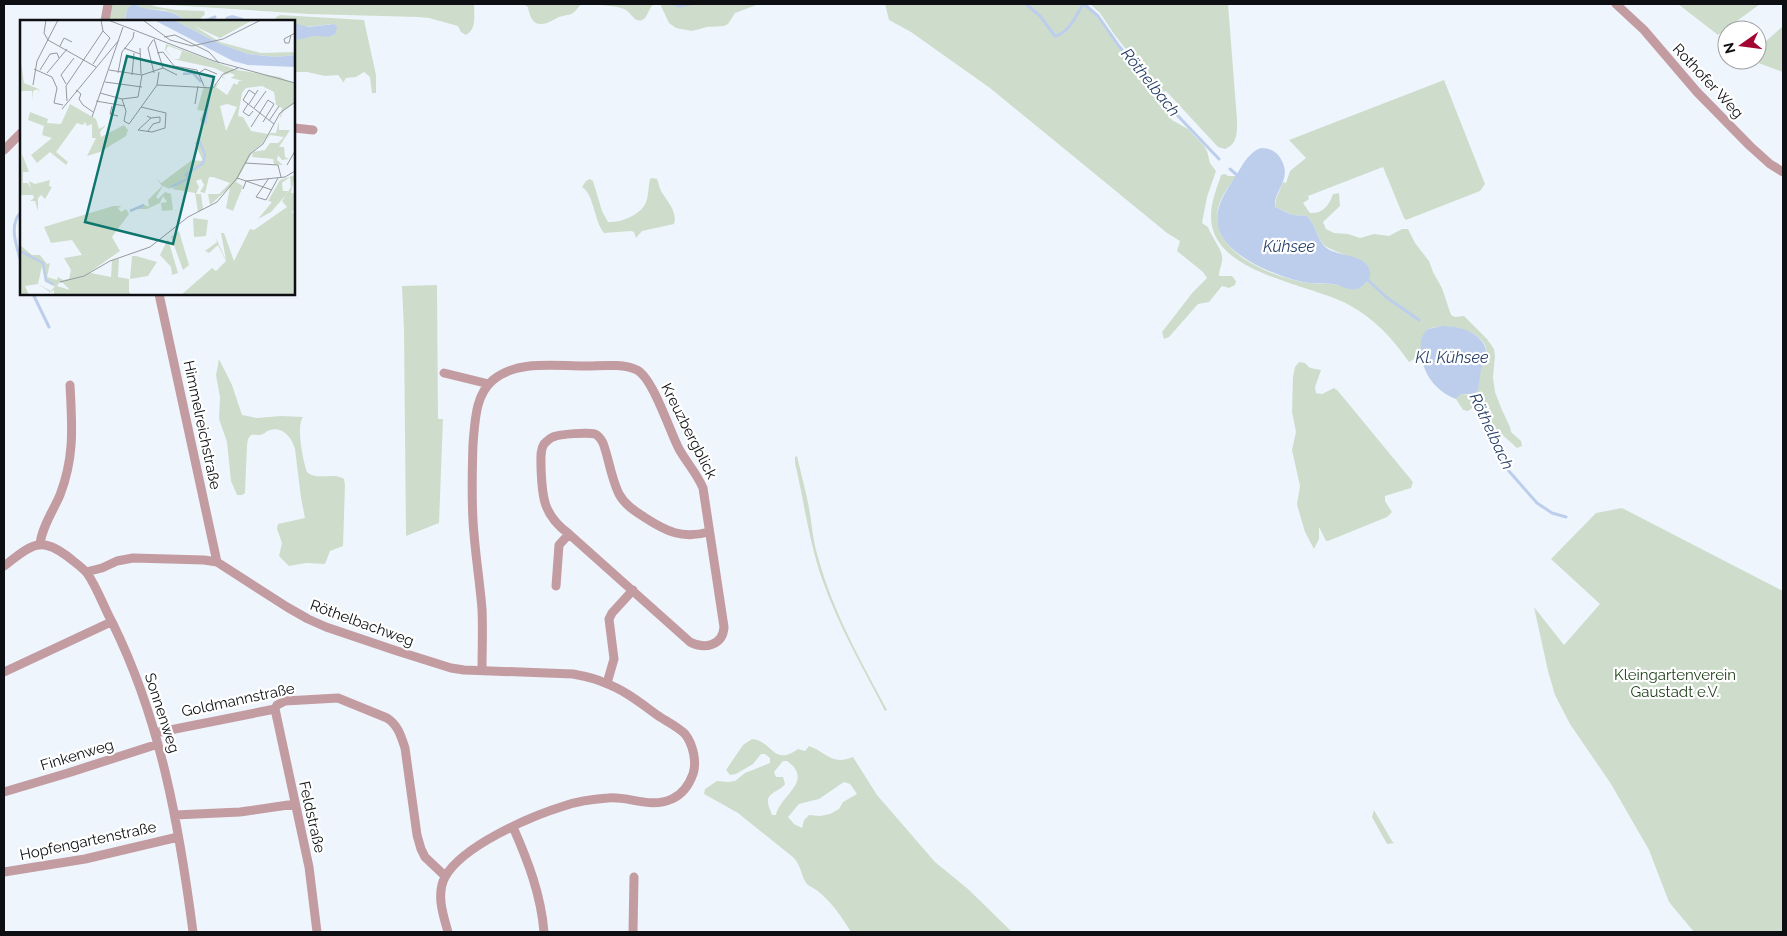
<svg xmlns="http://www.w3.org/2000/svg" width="1787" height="936" font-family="Raleway,sans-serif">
<rect width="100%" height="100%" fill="#eff5fd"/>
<path fill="#ceddcb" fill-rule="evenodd" d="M 110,4 L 148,4 L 158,7 L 176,10 L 204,11 L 205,14 L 200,19 L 184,20 L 176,14 L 163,10 L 143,9 L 137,6 L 126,12 L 125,21 L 107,21 Z
M 154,4 L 474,4 C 474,15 477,29 466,35 L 461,32 L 458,26 L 429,18 L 418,17 L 309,14 Z
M 523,4 L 581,4 C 578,7 576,11 573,13 C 568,16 562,15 557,18 C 542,27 531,28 528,7 Z
M 593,4 L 654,4 C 648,8 648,18 642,20 C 635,23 631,13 626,10 C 617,5 603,6 593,4 Z
M 660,4 L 759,4 L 735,13 L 728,24 L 724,26 L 707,27 L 692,31 L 676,28 L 669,23 Z
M 885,4 L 1084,4 L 1098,18 L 1145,82 L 1173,112 L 1169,114 L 1172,120 L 1188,129 L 1204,146 L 1207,151 L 1210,163 L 1216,171 L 1207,197 L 1202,223 L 1208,227 C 1211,236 1221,248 1222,256 C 1223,264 1219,269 1219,276 L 1232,276 L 1236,281 L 1235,285 L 1229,288 L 1222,286 L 1209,302 L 1198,304 L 1169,337 L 1164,339 L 1162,332 L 1193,292 L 1207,278 L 1203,272 L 1177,251 L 1180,241 L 1167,233 L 990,88 L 911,32 L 889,20 Z
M 1090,4 L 1228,4 L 1237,120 C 1237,132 1238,144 1225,149 L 1218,147 L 1166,91 L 1161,93 L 1158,91 L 1114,34 L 1100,13 Z
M 1678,4 L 1760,4 L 1718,35 Z
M 280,15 L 364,20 L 376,75 L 376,93 L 372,93 L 370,77 L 364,72 L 356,77 L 346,78 L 343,83 L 342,80 L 338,75 L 325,76 L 307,72 L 294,72 L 294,40 L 313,36 L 333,36 L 333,24 L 305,27 L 295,24 L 294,21 L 275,21 L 276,17 Z
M 1783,26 L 1783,72 L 1750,60 L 1757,60 L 1757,49 Z
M 1444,80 L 1485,184 L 1480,191 L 1406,220 L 1404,218 L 1383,167 L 1308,196 L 1309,199 L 1303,203 L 1310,213 C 1322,214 1329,206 1333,194 L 1339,193 L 1340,206 L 1323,222 L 1326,229 L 1334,233 L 1348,234 L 1360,238 L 1374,234 L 1389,236 L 1402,229 L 1408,229 L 1415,243 L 1429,261 L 1433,272 L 1442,288 L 1451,315 L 1455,317 L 1464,316 L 1487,339 L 1494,349 L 1495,356 L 1493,377 L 1495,392 L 1502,410 L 1510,427 L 1511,432 L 1521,441 L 1522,446 L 1517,448 L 1496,429 L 1484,409 L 1475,406 L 1468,411 L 1463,410 L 1456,399 L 1461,394 L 1471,395 L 1476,393 C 1480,386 1478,377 1480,370 C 1483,363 1488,359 1487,352 C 1485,329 1445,322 1428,329 L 1422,337 L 1421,359 L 1414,359 L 1409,362 C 1393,339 1374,318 1349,305 C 1312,284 1209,274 1211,215 C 1211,201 1217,188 1221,175 L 1225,174 L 1228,176 L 1237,176 C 1230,184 1224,192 1220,202 C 1203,248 1266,275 1302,282 C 1312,284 1322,283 1332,284 C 1341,284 1349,291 1358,288 C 1371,283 1373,270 1364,262 C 1355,258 1328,250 1323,244 C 1316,236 1316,225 1307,216 L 1292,215 L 1275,207 L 1276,199 L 1283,182 L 1286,183 L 1290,171 L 1306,158 L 1289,140 Z
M 652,178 L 657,179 C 659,183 659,187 661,191 C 667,201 678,212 674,224 L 642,231 L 636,238 L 634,232 L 631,231 L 604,233 C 594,221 594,194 582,187 L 586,181 L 590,179 L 593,181 L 602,211 L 608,222 C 620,223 637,216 644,206 C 649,199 648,187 650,179 Z
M 437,285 L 438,419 L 443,419 L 439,523 L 406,536 L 404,331 L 402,286 Z
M 219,359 L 232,385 L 242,415 L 257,418 L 281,416 L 303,417 C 296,426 303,461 307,472 C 317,481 333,472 344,479 L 345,485 L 343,546 L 330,551 L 325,564 L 306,563 L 289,566 L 279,556 L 282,543 L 277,529 L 278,524 L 305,518 L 301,498 L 295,449 C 292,438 283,426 270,430 C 264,432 268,432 263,434 C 259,436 255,434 251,435 L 248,439 L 247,445 L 245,493 L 242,495 L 237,495 L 231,481 L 227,442 L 219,419 L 220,397 L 216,375 Z
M 1299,362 L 1305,363 L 1310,368 L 1321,370 L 1315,387 L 1316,393 L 1322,394 L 1334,388 L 1338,391 L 1413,482 L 1411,488 L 1385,496 L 1385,501 L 1392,512 L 1387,517 L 1328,541 L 1326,541 L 1319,527 L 1319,539 L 1314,549 L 1305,532 L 1298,508 L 1297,504 L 1300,486 L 1292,450 L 1296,432 L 1292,412 L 1293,377 L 1295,367 Z
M 797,456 C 801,474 806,491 809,508 C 812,525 813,541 818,557 C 833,612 861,661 887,710 L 885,711 C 863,668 838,625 822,579 C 809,542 804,501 795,463 L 795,457 Z
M 1622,508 L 1783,591 L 1783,932 L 1694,932 L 1669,902 L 1649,850 L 1611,784 L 1570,724 L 1555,695 L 1548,671 L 1534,607 L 1564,645 L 1600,604 L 1551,559 L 1596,513 Z
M 752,739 C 773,741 773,767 798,749 L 805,751 L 809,746 C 826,752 832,766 853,757 L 877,795 L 935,862 L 968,889 L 1012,932 L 851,932 C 842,917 832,903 819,892 C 815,888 809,887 806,883 C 801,875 801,866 794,858 L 738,813 L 704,794 L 705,789 L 717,781 L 728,782 L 735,781 L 745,773 L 770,763 L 770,758 L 765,754 L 761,754 L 753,764 L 736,774 L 730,775 L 726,770 L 743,745 ZM 783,761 L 787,761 C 815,781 780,795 776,815 L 772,815 C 771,811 768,806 768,802 C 767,792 781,791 785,784 L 783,777 L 776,777 L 774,772 ZM 844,782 L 850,784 L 857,794 L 843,802 L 839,809 L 830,814 L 820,816 L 809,815 L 804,820 L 802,828 L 794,824 L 788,817 L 799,804 L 819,799 Z
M 1374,810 L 1392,841 L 1394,843 L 1387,844 L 1372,817 Z"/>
<path fill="#bcceec" d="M 135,4 C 147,14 169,5 185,21 L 125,21 C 126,14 126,6 135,4 Z
M 232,15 L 243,18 L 245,21 L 224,21 L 226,17 Z
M 294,23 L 308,27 L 334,24 L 337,27 C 336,41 325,35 314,36 C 307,37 301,40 294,40 Z
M 1261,148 C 1268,148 1274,150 1279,156 C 1295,179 1273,189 1275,207 L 1292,215 L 1307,216 C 1317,226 1317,242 1328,249 C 1340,257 1373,254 1370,277 C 1367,282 1362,288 1356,289 C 1348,291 1341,285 1334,284 C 1323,283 1313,284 1303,282 C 1287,279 1271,272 1256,265 C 1218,244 1204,221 1232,182 C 1240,171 1246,153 1261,148 Z
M 1442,326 C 1462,326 1488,334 1487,358 L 1481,369 L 1478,390 L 1475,394 L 1461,394 L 1456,399 C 1435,391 1422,373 1421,351 C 1420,342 1421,335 1428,329 Z"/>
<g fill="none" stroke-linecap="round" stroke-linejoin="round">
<path stroke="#bcceec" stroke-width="3" d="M 674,4 L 679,6 L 690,4
M 1026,4 L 1040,16 L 1055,36 C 1069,33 1076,16 1083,4
M 1084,4 L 1098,16 L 1119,46 L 1159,96 L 1219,159
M 185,21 L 205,21 L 215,17
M 1230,169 L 1237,175
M 21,212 C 8,225 17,247 21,262
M 1368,280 L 1386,297 L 1419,320
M 33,294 L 49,327
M 1475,391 L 1478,398 L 1479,410 L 1487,416 L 1493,436 L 1508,470 L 1515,478 L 1537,503 L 1552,513 L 1566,517"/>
<path stroke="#c39ca2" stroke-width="9" d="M 1616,4 L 1644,30 L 1697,92 L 1750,146 L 1770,164 L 1783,172
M 105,21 L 108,4
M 294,128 L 313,130
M 4,150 L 21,133
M 159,294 L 217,562
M 444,373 L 489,384
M 569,534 C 543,515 542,497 541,467 C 541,459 540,450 544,444 C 546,442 550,438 553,437 C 560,434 588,432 595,434 C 599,436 601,439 603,443 C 609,459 611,478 619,494 C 625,505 635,511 644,517 C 667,532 682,539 709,532
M 40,544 C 42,527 53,511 60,495 C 75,456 72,425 70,385
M 4,566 C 14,559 27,546 39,545 C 49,543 60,551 67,556 C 73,561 82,567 87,573 C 98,589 104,608 113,624 C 161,722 179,825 193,932
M 86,572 L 102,568 L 117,561 L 133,558 L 204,560 L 217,562 L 287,607 L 308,619 L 326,627 L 397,651 L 451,668 L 464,670 L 573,674 C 584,676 595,678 605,683 C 625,690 643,705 660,717 C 668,722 678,727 685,734 C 693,744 697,762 693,774 C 689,785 683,794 672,799 C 650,809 630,796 608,798 C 593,799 578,801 564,806 C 531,816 462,846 445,877 C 436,894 443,915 448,932
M 482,670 C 482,650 483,630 482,609 C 480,584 476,559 474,534 C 471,504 472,474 473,444 C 475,422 475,395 493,380 C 517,360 555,366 584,366 C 601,366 621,363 637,370 C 653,378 670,432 679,449 C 687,463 697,474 703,488 L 724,627 C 723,645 705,650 690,642 L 569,534 L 559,545 L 556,586
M 4,672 L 111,622
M 607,683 L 614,659 L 609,619 L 612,613 L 633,590
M 275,709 L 309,867 L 317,932
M 155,733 L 275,709 L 277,705 L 285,701 L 338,698 L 387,718 C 398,725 401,736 405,748 L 417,835 L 421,849 L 425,857 L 445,876
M 4,792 L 68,773 L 158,744
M 175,815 L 240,812 L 295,804
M 513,827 C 528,861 541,895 544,932
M 4,872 L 85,859 L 178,837
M 633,932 L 634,877"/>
</g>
<g text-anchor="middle" stroke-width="4.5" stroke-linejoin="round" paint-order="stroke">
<g font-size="15" fill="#0d0f12" stroke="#fff">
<text transform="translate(1708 81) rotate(47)" y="5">Rothofer Weg</text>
<text transform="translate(202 425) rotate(78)" y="5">Himmelreichstraße</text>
<text transform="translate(689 431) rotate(63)" y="5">Kreuzbergblick</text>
<text transform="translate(362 623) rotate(20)" y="5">Röthelbachweg</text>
<text transform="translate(238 700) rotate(-12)" y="5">Goldmannstraße</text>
<text transform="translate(162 713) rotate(72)" y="5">Sonnenweg</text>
<text transform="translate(77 755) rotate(-17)" y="5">Finkenweg</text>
<text transform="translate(312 817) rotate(77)" y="5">Feldstraße</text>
<text transform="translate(88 841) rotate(-12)" y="5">Hopfengartenstraße</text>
</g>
<g font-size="15" fill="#1b3c15" stroke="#fff">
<text x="1675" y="680">Kleingartenverein<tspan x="1675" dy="17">Gaustadt e.V.</tspan></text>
</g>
<g font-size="16" font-style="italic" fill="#294169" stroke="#fff">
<text transform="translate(1151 82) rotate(51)" y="6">Röthelbach</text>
<text x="1289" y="252">Kühsee</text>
<text x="1452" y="363">Kl. Kühsee</text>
<text transform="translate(1492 431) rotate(65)" y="6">Röthelbach</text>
</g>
</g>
<g transform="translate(20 20)">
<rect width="275" height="275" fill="#eff5fd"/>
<path d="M 154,0 L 233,0 L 200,18 L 174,6 L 200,22 L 241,33 L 275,32 L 275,35 L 256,37 L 228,34 L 198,23 ZM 146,24 L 217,50 L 260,57 L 275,64 L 275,92 L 274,84 L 264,90 L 259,100 L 259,110 L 270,110 L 259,127 L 264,127 L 265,137 L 269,139 L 262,140 L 258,135 L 257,140 L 263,145 L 254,144 L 253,139 L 232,137 L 233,132 L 245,130 L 250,123 L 258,123 L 264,117 L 250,115 L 247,120 L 250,113 L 256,113 L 262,88 L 256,85 L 254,72 L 242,66 L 226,68 L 222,73 L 218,96 L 223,97 L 231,111 L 248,114 L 242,124 L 233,131 L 216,162 L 223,166 L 213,191 L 206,188 L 210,167 L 190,185 L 188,174 L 199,174 L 210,163 L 193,157 L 189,157 L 185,173 L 180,172 L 184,165 L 181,159 L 176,161 L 179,167 L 176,174 L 181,174 L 183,189 L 178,192 L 175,173 L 152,169 L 158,163 L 149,169 L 143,166 L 136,177 L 138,179 L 145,172 L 151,174 L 153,190 L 142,191 L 141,183 L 147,182 L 143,176 L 140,183 L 127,189 L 117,189 L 123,184 L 129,187 L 128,180 L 142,166 L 136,158 L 141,163 L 172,140 L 183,141 L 175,124 L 183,104 L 180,100 L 184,91 L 177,90 L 184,66 L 192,68 L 200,62 L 196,67 L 207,75 L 214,63 L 217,65 L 219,61 L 223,61 L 211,58 L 215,55 L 210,53 L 202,56 L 206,59 L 201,57 L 205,53 L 194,48 L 153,39 L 145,30 ZM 148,26 L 162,31 L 159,39 L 153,39 L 146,30 ZM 207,84 L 217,87 L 206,111 L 200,86 ZM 0,36 L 4,63 L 19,69 L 19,73 L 18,69 L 13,71 L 12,80 L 12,71 L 0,71 ZM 50,84 L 76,99 L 79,109 L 86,105 L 80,112 L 81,117 L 104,105 L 108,110 L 106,116 L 80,132 L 67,136 L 76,118 L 72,118 L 72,104 L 67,106 L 65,102 L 63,105 L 57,103 L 36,132 L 48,142 L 46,145 L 30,132 L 17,143 L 11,135 L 32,118 L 22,115 L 24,106 L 8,100 L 10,92 L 28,99 L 27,103 L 41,104 ZM 2,134 L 9,152 L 3,152 L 3,163 L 8,163 L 11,169 L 9,161 L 15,164 L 30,160 L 29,166 L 32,167 L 25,179 L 21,175 L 18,178 L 18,191 L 15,181 L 10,181 L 14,178 L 13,175 L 0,175 ZM 275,155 L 271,173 L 275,173 L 275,192 L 271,191 L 275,194 L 275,275 L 161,275 L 192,248 L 196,251 L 206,241 L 198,225 L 189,233 L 185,231 L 197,222 L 195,216 L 206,240 L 201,213 L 204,213 L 214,241 L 230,209 L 234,210 L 267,187 L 262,181 L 271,167 L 270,157 L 262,163 L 263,171 L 269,171 L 265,176 L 251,192 L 238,199 L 252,182 L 248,181 L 260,160 ZM 93,186 L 102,186 L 98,188 L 101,192 L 106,189 L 109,194 L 92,217 L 100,231 L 67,254 L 39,263 L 37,266 L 50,270 L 42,262 L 71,253 L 91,257 L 92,240 L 99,239 L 98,257 L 109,259 L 109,272 L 112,275 L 34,275 L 34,270 L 26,275 L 30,272 L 18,264 L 5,266 L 9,275 L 0,275 L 0,225 L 12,235 L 20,235 L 27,244 L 30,243 L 27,257 L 37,260 L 38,257 L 43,260 L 49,259 L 51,250 L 44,238 L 62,235 L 52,220 L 31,223 L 24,207 ZM 22,246 L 25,262 L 35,266 L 31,271 L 18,264 ZM 173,198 L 188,200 L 186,216 L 174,217 ZM 159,211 L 169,245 L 163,250 L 151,217 ZM 148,219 L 158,253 L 152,255 L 151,247 L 140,235 ZM 112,236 L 116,236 L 137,242 L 128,256 L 110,259 Z" fill="#ceddcb" fill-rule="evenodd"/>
<path d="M 134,0 L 154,0 L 198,23 L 228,34 L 256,37 L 275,35 L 275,47 L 228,45 L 213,41 Z" fill="#bcceec"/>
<path fill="none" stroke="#bcceec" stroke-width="2.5" d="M 163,54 L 173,53 L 181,62M 185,104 L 189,78M 151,167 L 169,158 L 166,155 L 183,143 L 185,135 L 179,120M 110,191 L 124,185M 0,231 L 23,243 L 26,260 L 34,265"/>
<path fill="none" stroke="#95999f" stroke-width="1" d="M 26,0 L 24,13 L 28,20M 88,0 L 194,41 L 275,63M 123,0 L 150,20 L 172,26 L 203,19 L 241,0M 271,15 L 269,23 L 265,23 L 264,19 L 275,13M 144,17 L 155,15 L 189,32 L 199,43M 134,19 L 143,48 L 157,55M 28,20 L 76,47M 133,20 L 128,28 L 134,53M 40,26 L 44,18 L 52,22M 104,28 L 120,34M 120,28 L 121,54M 137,33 L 143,32 L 154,46 L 177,50 L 184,66M 73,44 L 90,18 L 83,11 L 81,0M 14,49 L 32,57 L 37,68 L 34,83 L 43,85M 20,50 L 30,34 L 37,33 L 39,38M 89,50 L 122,55 L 143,48M 27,53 L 47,29M 98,53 L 102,32 L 113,18 L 114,12M 179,53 L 185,49 L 197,54M 112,55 L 114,33M 85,62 L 122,67M 46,64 L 41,55 L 54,38M 13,65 L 17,41 L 38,0M 137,65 L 193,68 L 203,54 L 218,48M 56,70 L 61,74 L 59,79 L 63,85 L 73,92M 80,73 L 102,79M 235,74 L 229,70 L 223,80 L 254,104M 102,79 L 106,91 L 104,101 L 109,104 L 137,65 L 139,52M 102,79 L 118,77 L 122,55M 47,81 L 46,66 L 83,11M 76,81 L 105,86M 175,84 L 178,66M 228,84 L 223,92 L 229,96 L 233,91M 229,84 L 238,70M 92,86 L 90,94 L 98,96M 121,87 L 146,93 L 145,108 L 132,112 L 118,110 L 131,98 L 127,96M 234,88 L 246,71M 42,89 L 99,20M 72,97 L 103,7M 249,101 L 259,86M 231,107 L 248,80 L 254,84 L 243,102M 128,111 L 133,104 L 140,102 L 140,97 L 131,98M 225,143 L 258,145 L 261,157M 267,145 L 275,131M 217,158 L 226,161 L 265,157 L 275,151M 249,158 L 236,177 L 246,180 L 258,158M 223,169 L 226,161 L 252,170M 40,262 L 64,256 L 90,241 L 130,227 L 168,197 L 197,182 L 217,158 L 230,134 L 243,124 L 260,93 L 275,82"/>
<path fill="#0f766e" fill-opacity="0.15" stroke="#0f766e" stroke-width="2.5" d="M 107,36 L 194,57 L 153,224 L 65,202 Z"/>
<rect width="275" height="275" fill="none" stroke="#0d0f12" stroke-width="2.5"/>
</g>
<rect width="1787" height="936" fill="none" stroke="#0d0f12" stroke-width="10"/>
<g transform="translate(1742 45) rotate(256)"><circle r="24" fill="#ffffff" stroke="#9e9fa0"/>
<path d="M0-4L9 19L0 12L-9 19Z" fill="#a30532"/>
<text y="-8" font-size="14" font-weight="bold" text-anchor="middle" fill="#0d0f12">N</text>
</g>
</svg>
